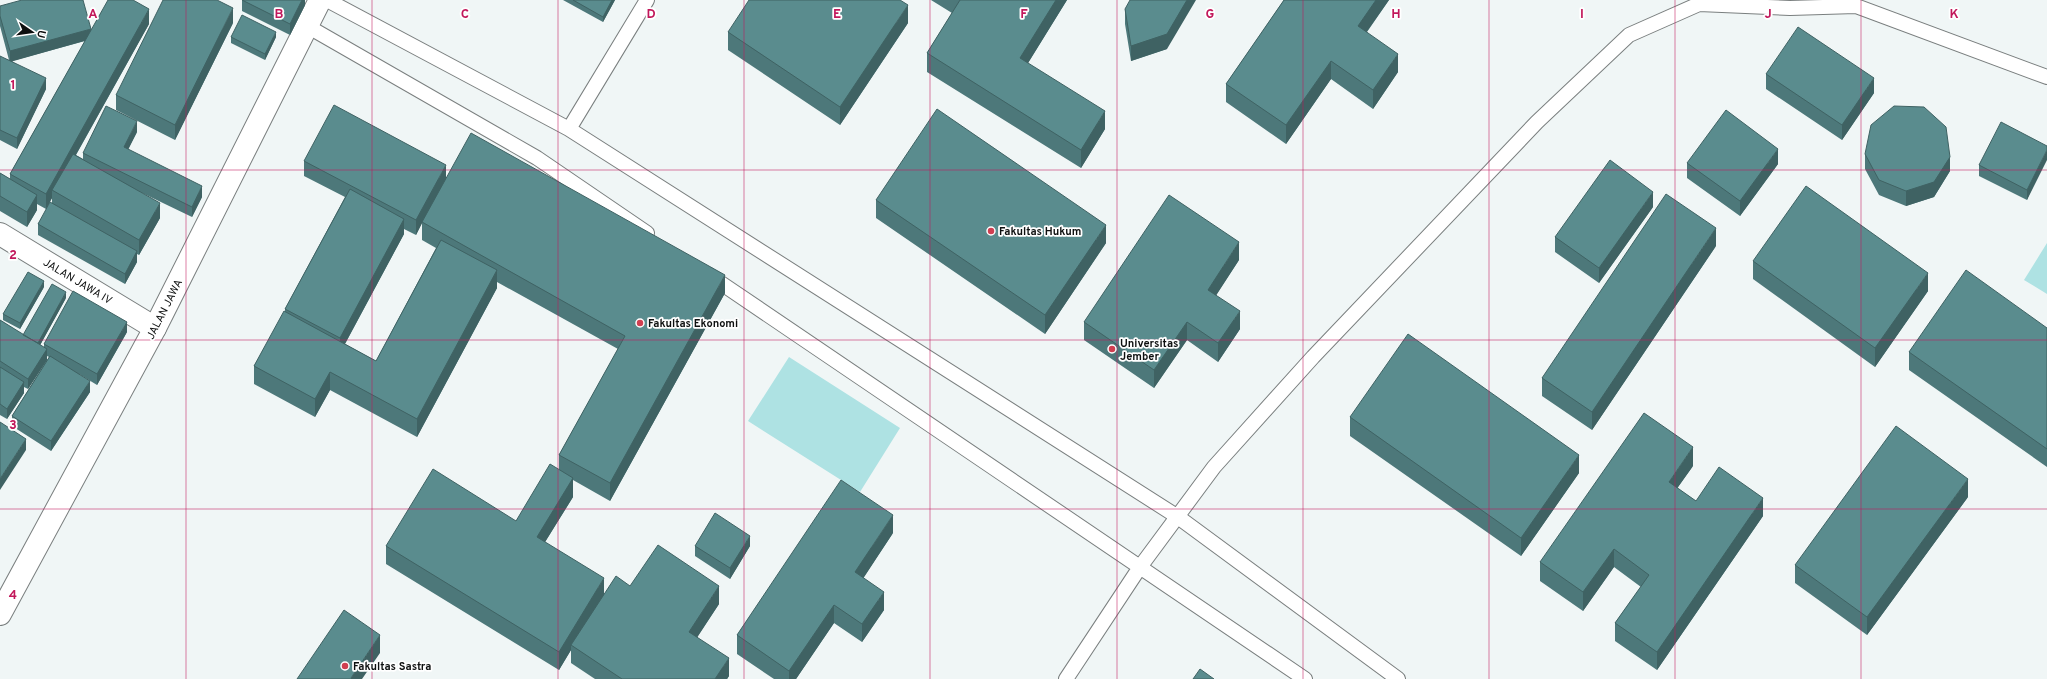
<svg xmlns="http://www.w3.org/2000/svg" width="2047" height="679" font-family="Overpass,sans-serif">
<rect width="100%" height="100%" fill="#f0f6f6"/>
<path fill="#aee2e3" d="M 2047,243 L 2047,294 L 2024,280 Z
M 789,357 L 900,428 L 860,492 L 748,421 Z"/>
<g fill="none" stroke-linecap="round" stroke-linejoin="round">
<g stroke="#7a7f7f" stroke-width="16">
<path id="service" d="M 327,0 L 569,129 L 1178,517 L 1398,679
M 307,26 L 537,158 L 647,233
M 569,129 L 647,0
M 709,275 L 1305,679
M 1066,679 L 1140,567 L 1214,467 L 1313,357 L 1537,122 L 1629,35 L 1699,4 L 1790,8 L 1856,6 L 2047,77"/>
</g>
<g stroke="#7a7f7f" stroke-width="24">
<path id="minor" d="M 0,234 L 155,328"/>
</g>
<g stroke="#7a7f7f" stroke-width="24">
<path id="secondary" d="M 0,614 L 155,328 L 320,0"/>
</g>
<use href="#service" stroke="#fff" stroke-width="14"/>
<use href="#minor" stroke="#fff" stroke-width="22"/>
<use href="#secondary" stroke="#fff" stroke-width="22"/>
</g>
<path fill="#4d787a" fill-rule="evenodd" d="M 242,0 L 305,0 L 305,5 L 290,35 L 242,11 Z
M 563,0 L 615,0 L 603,22 Z
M 931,0 L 1067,0 L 1028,63 L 1105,129 L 1081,168 L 927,72 L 927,53 L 952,13 Z
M 1284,0 L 1389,0 L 1367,32 L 1398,72 L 1373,109 L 1331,79 L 1286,144 L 1226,102 L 1226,84 Z
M 0,6 L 91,30 L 149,24 L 76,155 L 83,159 L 83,153 L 137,132 L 128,149 L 202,197 L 192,217 L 138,191 L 160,218 L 139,255 L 137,254 L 137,262 L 125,284 L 38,235 L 38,224 L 52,203 L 52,198 L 46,209 L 37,204 L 37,210 L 27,227 L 0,211 L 0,173 L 10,179 L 10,174 L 85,41 L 12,61 L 46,89 L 17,149 L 0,140 L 0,57 L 9,60 L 0,26 Z
M 1125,9 L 1167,49 L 1131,61 L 1125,24 Z
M 233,23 L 175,140 L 116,110 L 116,95 Z
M 908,23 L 840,125 L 728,50 L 728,32 Z
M 231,37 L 276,37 L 265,60 L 231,43 Z
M 1766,74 L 1874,93 L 1842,140 L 1766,89 Z
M 2047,146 L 2027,200 L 1979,176 L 1979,165 Z
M 1865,154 L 1950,171 L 1934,197 L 1906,206 L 1879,195 L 1865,169 Z
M 304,161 L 446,180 L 725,293 L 610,501 L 573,480 L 573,497 L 545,542 L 604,595 L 630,586 L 719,604 L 697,637 L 729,676 L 727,679 L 595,679 L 571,663 L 571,650 L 559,670 L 386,564 L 386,546 L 516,521 L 559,470 L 559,455 L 618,349 L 497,282 L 497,288 L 417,437 L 330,390 L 315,417 L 254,384 L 254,366 L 285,312 L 285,309 L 345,197 L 304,176 ZM 422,223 L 422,240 L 436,248 L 376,361 L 345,344 L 404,234 L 404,229 L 416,235 Z
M 1687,163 L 1778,164 L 1740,216 L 1687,178 Z
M 876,200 L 1106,243 L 1045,334 L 876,218 Z
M 1653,207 L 1599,283 L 1555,252 L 1555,237 Z
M 1716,246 L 1592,430 L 1542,396 L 1542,378 Z
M 1239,260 L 1216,295 L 1240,329 L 1218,362 L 1187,340 L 1154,388 L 1084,340 L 1084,322 Z
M 1753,261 L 1928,291 L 1875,367 L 1753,279 Z
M 44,287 L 20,329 L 3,320 L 3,314 Z
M 66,298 L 40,345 L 44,348 L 44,344 L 127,332 L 97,385 L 79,374 L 90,392 L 51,451 L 12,426 L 12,416 L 49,357 L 47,356 L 47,360 L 28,389 L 24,387 L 24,393 L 7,419 L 0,415 L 0,320 L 23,335 Z
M 2047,328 L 2047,467 L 1909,370 L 1909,352 Z
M 1350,417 L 1579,473 L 1521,556 L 1350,436 Z
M 1693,466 L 1677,488 L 1696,501 L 1763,516 L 1657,670 L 1615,641 L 1615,623 L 1641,587 L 1614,567 L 1583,611 L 1540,581 L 1540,562 Z
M 1968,497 L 1867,635 L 1795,583 L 1795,565 Z
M 893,533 L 863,578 L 884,610 L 862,642 L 834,623 L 796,679 L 774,679 L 737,654 L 737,635 Z
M 695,546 L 750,546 L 730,579 L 695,556 Z"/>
<path fill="#3f6263" d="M 302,0 L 305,0 L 305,5 L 290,35 L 290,24 Z
M 612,0 L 615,0 L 603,22 L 603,17 Z
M 1056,0 L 1067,0 L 1020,76 L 1020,58 Z
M 1187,0 L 1196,0 L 1167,49 L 1131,61 L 1131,46 Z
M 1376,0 L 1389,0 L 1358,44 L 1358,26 Z
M 908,5 L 908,23 L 840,125 L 840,107 Z
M 233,8 L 233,23 L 175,140 L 175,125 Z
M 149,9 L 149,24 L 55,192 L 52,190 L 52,198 L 46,209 L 46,194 Z
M 91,29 L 91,39 L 10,62 L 10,51 Z
M 276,32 L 276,37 L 265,60 L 265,54 Z
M 1398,54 L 1398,72 L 1373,109 L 1373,90 Z
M 1331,61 L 1331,79 L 1286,144 L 1286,125 Z
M 46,78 L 46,89 L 17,149 L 17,138 Z
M 1874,78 L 1874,93 L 1842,140 L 1842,125 Z
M 1105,111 L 1105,129 L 1081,168 L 1081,150 Z
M 137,121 L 137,132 L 124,158 L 124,147 Z
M 1778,149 L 1778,164 L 1740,216 L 1740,201 Z
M 2047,150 L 2047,160 L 2027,200 L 2027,190 Z
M 1950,157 L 1950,171 L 1934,197 L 1906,206 L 1906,191 Z
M 446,165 L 446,180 L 422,222 L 422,223 L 416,235 L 416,220 Z
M 202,186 L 202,197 L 192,217 L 192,207 Z
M 1653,192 L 1653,207 L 1599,283 L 1599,268 Z
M 37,195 L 37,210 L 27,227 L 27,212 Z
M 160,203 L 160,218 L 139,255 L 139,240 Z
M 404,219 L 404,234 L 340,353 L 340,338 Z
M 1106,225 L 1106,243 L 1045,334 L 1045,315 Z
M 1716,228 L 1716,246 L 1592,430 L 1592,412 Z
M 1239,242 L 1239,260 L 1208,308 L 1208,290 Z
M 137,251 L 137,262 L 125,284 L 125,274 Z
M 497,270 L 497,288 L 417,437 L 417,419 Z
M 1928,273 L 1928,291 L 1875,367 L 1875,348 Z
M 725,275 L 725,293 L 610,501 L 610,483 Z
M 44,281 L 44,287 L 20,329 L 20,323 Z
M 66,292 L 66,298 L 38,349 L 38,343 Z
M 1240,311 L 1240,329 L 1218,362 L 1218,343 Z
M 127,322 L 127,332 L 97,385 L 97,374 Z
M 1187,322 L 1187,340 L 1154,388 L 1154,370 Z
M 47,349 L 47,360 L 28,389 L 28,379 Z
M 330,372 L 330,390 L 315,417 L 315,399 Z
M 90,381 L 90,392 L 51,451 L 51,441 Z
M 24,382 L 24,393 L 7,419 L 7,409 Z
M 26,439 L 26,450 L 0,490 L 0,479 Z
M 1693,447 L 1693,466 L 1669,500 L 1669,482 Z
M 1579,455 L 1579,473 L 1521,556 L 1521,538 Z
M 573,478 L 573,497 L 537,555 L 537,537 Z
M 1968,479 L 1968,497 L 1867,635 L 1867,617 Z
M 1763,498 L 1763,516 L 1657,670 L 1657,652 Z
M 893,515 L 893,533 L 855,591 L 855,572 Z
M 750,536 L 750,546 L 730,579 L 730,568 Z
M 1614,549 L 1614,567 L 1583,611 L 1583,592 Z
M 604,578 L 604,596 L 571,645 L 571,650 L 559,670 L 559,652 Z
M 719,586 L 719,604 L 689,650 L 689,632 Z
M 884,592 L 884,610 L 862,642 L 862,624 Z
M 834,605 L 834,623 L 796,679 L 789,679 L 789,671 Z
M 380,635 L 380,653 L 362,679 L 351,679 L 351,678 Z
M 729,658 L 729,676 L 727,679 L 715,679 Z"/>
<path fill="#5a8c8e" stroke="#3f6263" d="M 22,0 L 83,0 L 91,29 L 10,51 L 0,16 L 0,6 Z
M 108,0 L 133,0 L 149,9 L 46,194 L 10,174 Z
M 163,0 L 217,0 L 233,8 L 175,125 L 116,95 Z
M 242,0 L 302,0 L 290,24 Z
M 573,0 L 612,0 L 603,17 Z
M 749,0 L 900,0 L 908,5 L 840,107 L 728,32 Z
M 960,0 L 1056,0 L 1020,58 L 1105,111 L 1081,150 L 927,53 Z
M 1130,0 L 1187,0 L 1167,34 L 1131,46 L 1125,9 Z
M 1284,0 L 1376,0 L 1358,26 L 1398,54 L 1373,90 L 1331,61 L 1286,125 L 1226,84 Z
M 242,15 L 276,32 L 265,54 L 231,37 Z
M 1798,27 L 1874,78 L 1842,125 L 1766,74 Z
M 0,56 L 46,78 L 17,138 L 0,130 Z
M 334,105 L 446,165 L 416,220 L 304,161 Z
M 106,106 L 137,121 L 124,147 L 202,186 L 192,207 L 83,153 Z
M 1894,106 L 1924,107 L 1946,127 L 1950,157 L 1934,182 L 1906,191 L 1879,180 L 1865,154 L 1871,125 Z
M 937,109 L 1106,225 L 1045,315 L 876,200 Z
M 1726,110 L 1778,149 L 1740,201 L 1687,163 Z
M 2001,122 L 2047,146 L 2047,150 L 2027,190 L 1979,165 Z
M 471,133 L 725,275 L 610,483 L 559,455 L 625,336 L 422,222 Z
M 73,154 L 160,203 L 139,240 L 52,190 Z
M 1610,160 L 1653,192 L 1599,268 L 1555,237 Z
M 0,173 L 37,195 L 27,212 L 0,196 Z
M 1806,186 L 1928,273 L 1875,348 L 1753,261 Z
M 350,189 L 404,219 L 340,338 L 285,309 Z
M 1666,194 L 1716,228 L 1592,412 L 1542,378 Z
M 1169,195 L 1239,242 L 1208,290 L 1240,311 L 1218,343 L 1187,322 L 1154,370 L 1084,322 Z
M 50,202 L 137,251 L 125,274 L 38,224 Z
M 441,240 L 497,270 L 417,419 L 330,372 L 315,399 L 254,366 L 284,311 L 376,361 Z
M 1966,270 L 2047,328 L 2047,449 L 1909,352 Z
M 28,272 L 44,281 L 20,323 L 3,314 Z
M 52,284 L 66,292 L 38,343 L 23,335 Z
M 73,291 L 127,322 L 97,374 L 44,344 Z
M 0,320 L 47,349 L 28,379 L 0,361 Z
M 1408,334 L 1579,455 L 1521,538 L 1350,417 Z
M 50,356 L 90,381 L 51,441 L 12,416 Z
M 0,367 L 24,382 L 7,409 L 0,404 Z
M 1644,413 L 1693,447 L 1669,482 L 1696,501 L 1719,467 L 1763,498 L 1657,652 L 1615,623 L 1649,575 L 1614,549 L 1583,592 L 1540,562 Z
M 0,422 L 26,439 L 0,479 Z
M 1896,426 L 1968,479 L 1867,617 L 1795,565 Z
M 550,464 L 573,478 L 537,537 L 604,578 L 559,652 L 386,546 L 433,469 L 516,521 Z
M 841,480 L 893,515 L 855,572 L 884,592 L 862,624 L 834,605 L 789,671 L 737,635 Z
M 715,513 L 750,536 L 730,568 L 695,546 Z
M 658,545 L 719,586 L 689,632 L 729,658 L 715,679 L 622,679 L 571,645 L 616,576 L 630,586 Z
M 344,610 L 380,635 L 351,678 L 352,679 L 297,679 Z
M 1200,669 L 1214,679 L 1193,679 Z"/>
<path fill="none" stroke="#c2185b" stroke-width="1" stroke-opacity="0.55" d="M 186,0 L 186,679M 372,0 L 372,679M 558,0 L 558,679M 744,0 L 744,679M 930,0 L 930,679M 1117,0 L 1117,679M 1303,0 L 1303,679M 1489,0 L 1489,679M 1675,0 L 1675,679M 1861,0 L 1861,679M 0,170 L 2047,170M 0,340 L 2047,340M 0,509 L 2047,509"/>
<g fill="#d03f51" stroke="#fff" stroke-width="1.5">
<circle cx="991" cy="231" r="4"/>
<circle cx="640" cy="323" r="4"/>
<circle cx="1112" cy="349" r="4"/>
<circle cx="345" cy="666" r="4"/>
</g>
<g text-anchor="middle" stroke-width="3.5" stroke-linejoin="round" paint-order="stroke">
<g font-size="11" font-weight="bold" fill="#0d0f0f" stroke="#fff" text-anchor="start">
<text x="999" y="235">Fakultas Hukum</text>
<text x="648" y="327">Fakultas Ekonomi</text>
<text x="1120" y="347">Universitas<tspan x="1120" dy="13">Jember</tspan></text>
<text x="353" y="670">Fakultas Sastra</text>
</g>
<g font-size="11" fill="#0d0f0f" stroke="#fff">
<text transform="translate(78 281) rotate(31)" y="4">JALAN JAWA IV</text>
<text transform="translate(164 309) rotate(-63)" y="4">JALAN JAWA</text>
</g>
</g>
<g font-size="13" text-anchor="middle" font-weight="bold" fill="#c2185b" stroke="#fff" stroke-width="3.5" stroke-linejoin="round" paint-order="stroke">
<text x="93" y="18">A</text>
<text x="279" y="18">B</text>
<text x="465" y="18">C</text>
<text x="651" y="18">D</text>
<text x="837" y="18">E</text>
<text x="1024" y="18">F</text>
<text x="1210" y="18">G</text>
<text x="1396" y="18">H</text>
<text x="1582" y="18">I</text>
<text x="1768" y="18">J</text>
<text x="1954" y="18">K</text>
<text x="13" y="89">1</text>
<text x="13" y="259">2</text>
<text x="13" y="429">3</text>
<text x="13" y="599">4</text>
</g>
<g transform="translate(32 32) rotate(103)" stroke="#ffffff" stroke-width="3" paint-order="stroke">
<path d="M0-3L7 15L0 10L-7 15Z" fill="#0d0f0f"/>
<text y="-6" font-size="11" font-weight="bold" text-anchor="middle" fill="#0d0f0f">U</text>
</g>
</svg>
